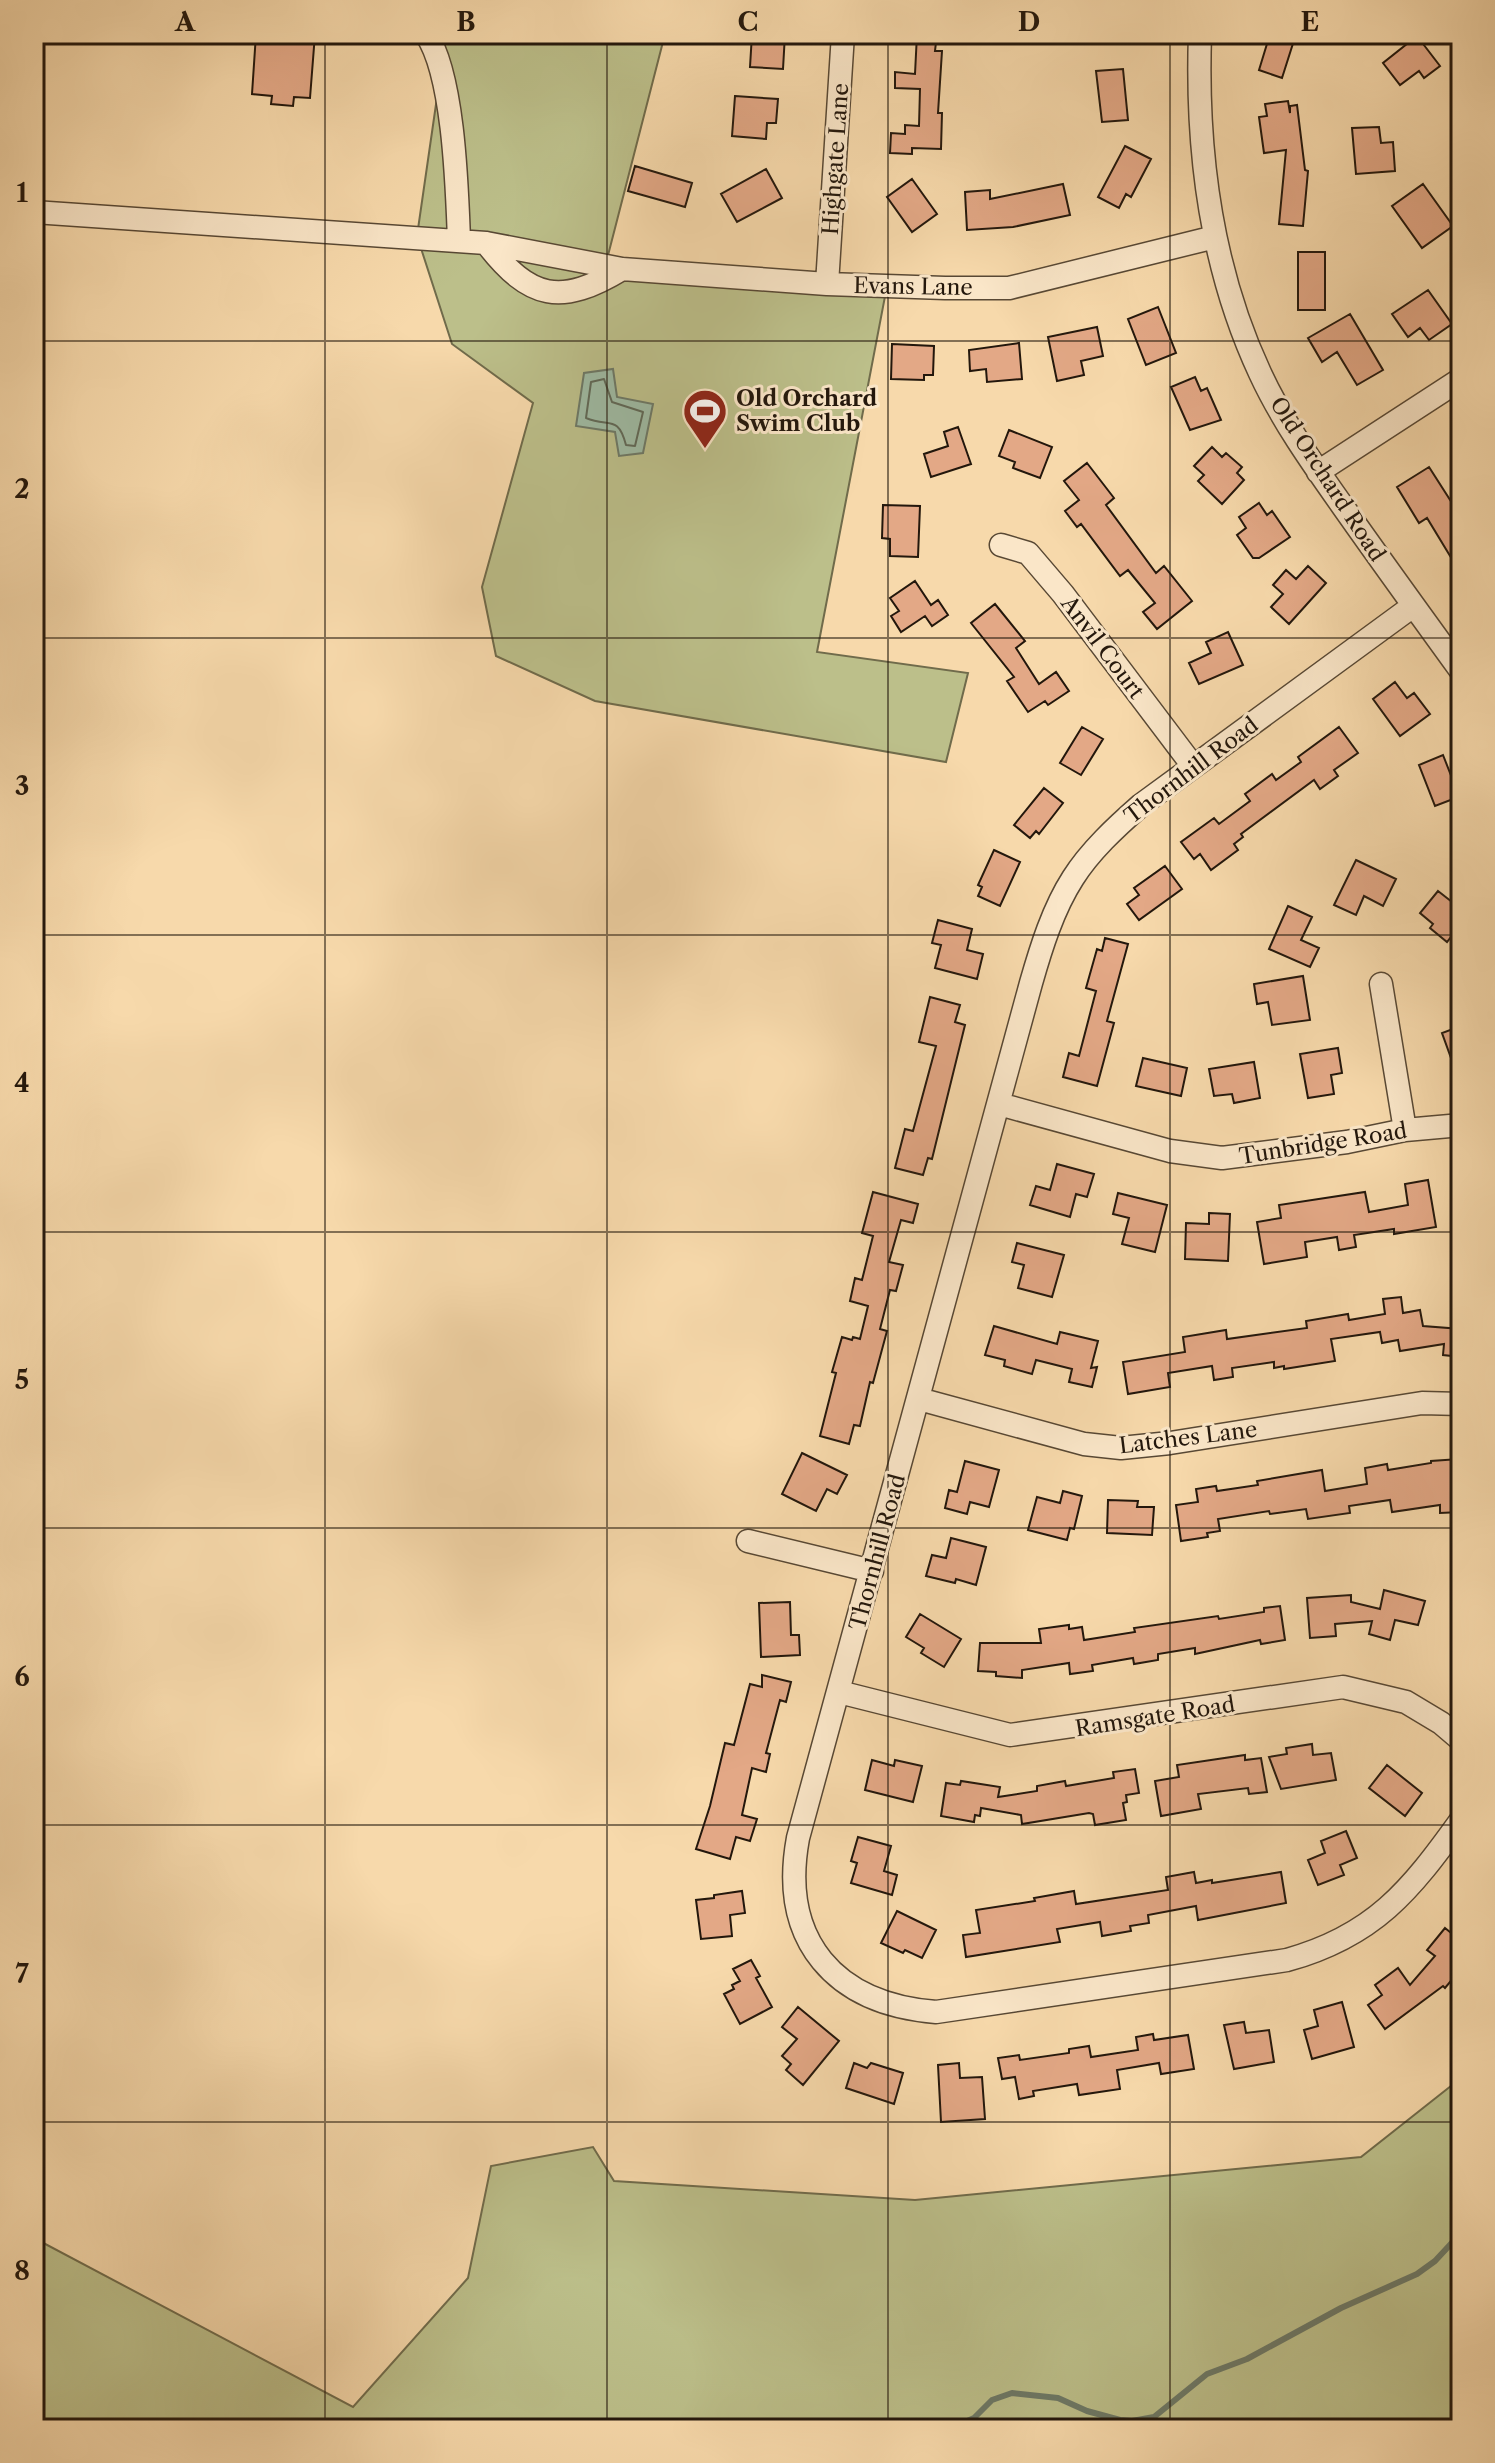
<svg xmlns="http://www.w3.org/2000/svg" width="1495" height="2463" font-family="'Libre Caslon Text',serif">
<rect width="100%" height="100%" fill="#f7d9ab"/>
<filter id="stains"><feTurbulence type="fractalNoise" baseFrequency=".0025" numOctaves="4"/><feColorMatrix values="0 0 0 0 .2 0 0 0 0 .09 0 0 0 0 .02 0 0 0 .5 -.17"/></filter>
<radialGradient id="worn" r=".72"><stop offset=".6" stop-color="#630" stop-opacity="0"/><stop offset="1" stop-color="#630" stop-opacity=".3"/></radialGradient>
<path fill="#bcbf8a" stroke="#706b4b" stroke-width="2" d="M 437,34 L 665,34 L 605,267 L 887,286 L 817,652 L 968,673 L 946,762 L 595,701 L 496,656 L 482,587 L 533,403 L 452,344 L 417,236 L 445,42 Z
M 1461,2078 L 1461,2429 L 34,2429 L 34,2238 L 353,2407 L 468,2278 L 491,2166 L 593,2147 L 614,2181 L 915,2200 L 1361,2157 Z"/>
<path fill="#9ebba4" stroke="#6d7967" stroke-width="2" d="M 613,369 L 617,397 L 653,404 L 643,453 L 619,456 L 615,432 L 576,426 L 584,373 Z"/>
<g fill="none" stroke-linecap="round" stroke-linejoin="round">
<path stroke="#606958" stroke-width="2" d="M 604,379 L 612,402 L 643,412 L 635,446 L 626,445 C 618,414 609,428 586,418 L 591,382 Z"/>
<path stroke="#6d7967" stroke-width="6" d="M 885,2429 L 917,2422 L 946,2425 L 965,2422 L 974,2418 L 992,2400 L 1012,2393 L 1058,2398 L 1087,2411 L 1120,2420 L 1132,2421 L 1154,2417 L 1207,2374 L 1247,2359 L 1341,2308 L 1417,2274 L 1435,2261 L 1461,2233"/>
</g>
<path fill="#e3a886" stroke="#23170c" stroke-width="2" d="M 256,34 L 315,34 L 310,98 L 294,97 L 293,106 L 271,104 L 272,96 L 252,94 Z
M 752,34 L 785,34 L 783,69 L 750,67 Z
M 917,34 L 937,34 L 935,51 L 942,51 L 938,113 L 942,113 L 941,149 L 912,148 L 912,154 L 890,153 L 891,133 L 905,134 L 905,125 L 919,126 L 920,89 L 895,88 L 895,72 L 915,74 Z
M 1270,34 L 1296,34 L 1282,78 L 1259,70 Z
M 1417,36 L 1440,66 L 1424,78 L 1419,71 L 1400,85 L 1383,63 Z
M 1123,69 L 1128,120 L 1102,122 L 1096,71 Z
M 735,96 L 778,99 L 776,123 L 767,123 L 766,139 L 732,136 Z
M 1288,101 L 1290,113 L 1290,106 L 1297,105 L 1305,170 L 1308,171 L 1303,226 L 1279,224 L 1286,150 L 1264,153 L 1259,117 L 1267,116 L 1265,104 Z
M 1379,127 L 1381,143 L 1393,142 L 1395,171 L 1356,174 L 1352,128 Z
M 1125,146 L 1151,159 L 1131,197 L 1126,194 L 1119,208 L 1098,197 Z
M 635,166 L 692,183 L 685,207 L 628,191 Z
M 766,169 L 782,198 L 737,222 L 721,194 Z
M 912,179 L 937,214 L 912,232 L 887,197 Z
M 1063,184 L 1070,215 L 1013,227 L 967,230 L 965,192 L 990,190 L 990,199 Z
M 1423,184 L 1453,226 L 1422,248 L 1392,206 Z
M 1298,252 L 1325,252 L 1325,310 L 1298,310 Z
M 1428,290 L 1452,324 L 1429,340 L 1420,328 L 1408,337 L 1392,314 Z
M 1158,307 L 1176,353 L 1146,365 L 1128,319 Z
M 1350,314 L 1383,370 L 1357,385 L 1337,352 L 1322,362 L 1308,338 Z
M 1097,327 L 1103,356 L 1081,361 L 1084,375 L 1057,381 L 1048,337 Z
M 1019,343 L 1022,379 L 987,382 L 986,369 L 970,371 L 969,350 Z
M 892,344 L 934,346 L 933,375 L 924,375 L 924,380 L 891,379 Z
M 1195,377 L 1201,391 L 1207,388 L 1221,420 L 1190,430 L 1171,387 Z
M 958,427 L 971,464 L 931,477 L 924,454 L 948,446 L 944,432 Z
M 1009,430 L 1052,447 L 1040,478 L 1013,468 L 1015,462 L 999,456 Z
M 1212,447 L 1222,457 L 1226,453 L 1242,467 L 1237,473 L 1244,480 L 1222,504 L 1198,481 L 1204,475 L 1194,466 Z
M 1087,463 L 1114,498 L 1106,505 L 1156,573 L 1164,566 L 1192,601 L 1157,629 L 1143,612 L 1155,603 L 1128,570 L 1120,576 L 1081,524 L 1077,527 L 1065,511 L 1079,500 L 1064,481 Z
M 1429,467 L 1461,517 L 1461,574 L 1427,518 L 1419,523 L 1397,487 Z
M 1259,503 L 1267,515 L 1272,511 L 1290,537 L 1259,558 L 1253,558 L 1237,535 L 1246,528 L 1239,517 Z
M 883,505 L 920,506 L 918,557 L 890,556 L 890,539 L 882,538 Z
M 1308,566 L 1326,583 L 1289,624 L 1271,607 L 1283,594 L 1273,585 L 1286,570 L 1296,579 Z
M 915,581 L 931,605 L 938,600 L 948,615 L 932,626 L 925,616 L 901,632 L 891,616 L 899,611 L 890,598 Z
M 995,604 L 1025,641 L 1016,648 L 1039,684 L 1056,672 L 1069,691 L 1048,705 L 1045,701 L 1028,712 L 1007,681 L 1014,677 L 971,623 Z
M 1228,632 L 1243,665 L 1199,684 L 1189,663 L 1211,653 L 1206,642 Z
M 1395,682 L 1407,698 L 1414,693 L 1430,714 L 1400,736 L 1373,699 Z
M 1082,727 L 1103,739 L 1081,775 L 1060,763 Z
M 1339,727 L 1358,753 L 1334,770 L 1338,776 L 1320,789 L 1314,780 L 1241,834 L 1243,837 L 1234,844 L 1238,850 L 1211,870 L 1200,854 L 1194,859 L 1181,842 L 1214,818 L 1219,824 L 1250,801 L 1245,794 L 1272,774 L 1276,780 L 1301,762 L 1298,757 Z
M 1443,755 L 1452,778 L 1461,775 L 1461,796 L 1435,806 L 1419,765 Z
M 1044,788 L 1063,803 L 1039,834 L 1036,831 L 1030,838 L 1014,825 Z
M 994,850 L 1020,862 L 1000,906 L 978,896 L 982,887 L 978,885 Z
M 1356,860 L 1396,879 L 1383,906 L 1364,896 L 1356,915 L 1334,905 Z
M 1165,866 L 1182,889 L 1139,920 L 1127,904 L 1139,895 L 1134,888 Z
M 1438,891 L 1461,909 L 1461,924 L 1447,942 L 1430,928 L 1433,924 L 1420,913 Z
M 1288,906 L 1312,917 L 1301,940 L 1319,948 L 1310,967 L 1269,949 Z
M 938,920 L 972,929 L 967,950 L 983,954 L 977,979 L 935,968 L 941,945 L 932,943 Z
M 1105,938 L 1128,944 L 1107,1021 L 1114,1023 L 1097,1086 L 1063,1077 L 1069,1053 L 1079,1056 L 1096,991 L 1086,988 L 1097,949 L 1102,951 Z
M 1303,976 L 1310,1020 L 1272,1025 L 1268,1002 L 1257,1004 L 1254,984 Z
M 930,997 L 960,1005 L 955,1022 L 965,1025 L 932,1159 L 928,1158 L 923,1175 L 895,1168 L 905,1129 L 913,1131 L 936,1046 L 919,1042 Z
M 1461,1026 L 1461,1079 L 1459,1080 L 1442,1033 Z
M 1338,1048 L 1342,1073 L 1331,1075 L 1334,1094 L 1308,1098 L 1300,1054 Z
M 1143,1058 L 1187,1068 L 1181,1096 L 1136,1086 Z
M 1254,1062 L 1260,1098 L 1234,1103 L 1232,1094 L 1214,1096 L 1209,1069 Z
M 1057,1164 L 1094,1174 L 1087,1197 L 1076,1194 L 1070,1217 L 1030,1205 L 1036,1186 L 1050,1190 Z
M 1428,1180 L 1436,1227 L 1394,1234 L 1394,1229 L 1354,1235 L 1356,1247 L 1339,1250 L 1337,1237 L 1305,1242 L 1307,1257 L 1264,1264 L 1257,1222 L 1281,1218 L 1279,1205 L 1365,1192 L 1369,1212 L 1408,1205 L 1405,1184 Z
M 873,1192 L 918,1204 L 913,1223 L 901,1220 L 889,1262 L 903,1265 L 896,1291 L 890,1290 L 880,1329 L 887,1331 L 873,1383 L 870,1382 L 860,1426 L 854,1425 L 849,1444 L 820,1436 L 836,1373 L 832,1372 L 842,1337 L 852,1340 L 853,1337 L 860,1339 L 868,1306 L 850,1301 L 855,1278 L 862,1280 L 873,1236 L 862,1233 Z
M 1118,1193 L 1167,1205 L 1155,1252 L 1122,1244 L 1129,1218 L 1113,1214 Z
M 1209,1213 L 1230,1214 L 1228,1261 L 1185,1259 L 1186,1223 L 1209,1224 Z
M 1017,1243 L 1064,1255 L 1052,1297 L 1018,1288 L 1024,1265 L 1012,1262 Z
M 1401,1297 L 1403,1313 L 1420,1310 L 1423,1326 L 1461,1329 L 1461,1357 L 1443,1355 L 1444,1344 L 1400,1351 L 1398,1340 L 1382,1343 L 1380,1332 L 1331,1339 L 1335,1361 L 1284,1369 L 1284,1366 L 1274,1368 L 1274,1362 L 1232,1368 L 1233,1377 L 1214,1380 L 1212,1366 L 1168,1373 L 1170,1387 L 1128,1394 L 1123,1362 L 1185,1352 L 1183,1337 L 1226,1330 L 1227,1339 L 1307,1328 L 1306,1321 L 1348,1314 L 1349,1320 L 1385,1314 L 1383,1299 Z
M 994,1326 L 1057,1344 L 1060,1332 L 1098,1341 L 1091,1368 L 1097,1367 L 1092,1387 L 1069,1382 L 1072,1369 L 1036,1360 L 1032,1374 L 1004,1366 L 1005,1360 L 985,1355 Z
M 802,1453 L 847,1475 L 837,1494 L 827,1489 L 816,1511 L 782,1494 Z
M 1459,1459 L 1461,1512 L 1440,1513 L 1440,1505 L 1392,1512 L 1390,1500 L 1349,1506 L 1350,1513 L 1308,1519 L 1306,1509 L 1270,1514 L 1269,1511 L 1218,1519 L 1220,1531 L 1207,1533 L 1208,1537 L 1181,1541 L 1176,1505 L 1198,1502 L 1196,1489 L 1216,1486 L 1217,1491 L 1258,1485 L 1257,1481 L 1322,1470 L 1325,1491 L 1367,1484 L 1365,1468 L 1387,1464 L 1388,1470 L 1431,1463 L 1431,1461 Z
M 965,1461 L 999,1470 L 989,1507 L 970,1502 L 967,1514 L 945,1508 L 949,1490 L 957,1492 Z
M 1063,1491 L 1082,1496 L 1074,1529 L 1070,1528 L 1067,1540 L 1028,1530 L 1037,1497 L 1060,1503 Z
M 1108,1500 L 1138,1501 L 1137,1507 L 1154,1507 L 1152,1535 L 1107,1533 Z
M 951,1538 L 986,1547 L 976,1585 L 956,1579 L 955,1583 L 926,1576 L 932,1555 L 946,1558 Z
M 1384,1590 L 1425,1601 L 1418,1625 L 1395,1620 L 1390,1640 L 1369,1634 L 1372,1621 L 1335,1624 L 1336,1636 L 1310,1638 L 1307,1598 L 1351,1595 L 1351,1602 L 1380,1609 Z
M 790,1602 L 791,1635 L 799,1635 L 800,1655 L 761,1657 L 759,1603 Z
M 1280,1606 L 1285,1640 L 1261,1644 L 1260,1640 L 1195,1654 L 1195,1648 L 1158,1654 L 1158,1660 L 1134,1664 L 1133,1658 L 1092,1665 L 1093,1671 L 1070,1674 L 1069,1663 L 1022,1670 L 1022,1678 L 996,1676 L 996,1672 L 978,1671 L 980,1643 L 1041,1643 L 1039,1629 L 1069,1625 L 1069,1629 L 1082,1627 L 1084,1640 L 1135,1632 L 1134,1628 L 1218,1616 L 1219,1619 L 1264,1612 L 1264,1608 Z
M 920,1614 L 961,1639 L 944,1667 L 921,1653 L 924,1648 L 906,1637 Z
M 762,1675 L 791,1682 L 786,1702 L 780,1700 L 766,1753 L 770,1754 L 766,1772 L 752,1768 L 742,1815 L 757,1819 L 750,1841 L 736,1837 L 730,1859 L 696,1849 L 710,1806 L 725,1743 L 734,1745 L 750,1684 L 762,1687 Z
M 1312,1744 L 1313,1755 L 1331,1753 L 1336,1780 L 1281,1789 L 1269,1757 L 1287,1754 L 1286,1748 Z
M 1245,1755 L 1245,1760 L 1261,1758 L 1267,1792 L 1249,1794 L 1248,1788 L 1198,1794 L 1201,1809 L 1161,1816 L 1155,1781 L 1179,1777 L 1177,1765 Z
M 872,1760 L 894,1766 L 895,1760 L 922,1766 L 913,1802 L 865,1790 Z
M 1387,1765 L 1422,1793 L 1405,1816 L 1369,1788 Z
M 1135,1769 L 1139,1793 L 1126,1795 L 1127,1802 L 1123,1803 L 1126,1820 L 1095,1825 L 1093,1814 L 1089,1813 L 1022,1824 L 1021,1815 L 981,1808 L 980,1816 L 975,1815 L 974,1822 L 941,1816 L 946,1783 L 960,1785 L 961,1781 L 1000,1787 L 998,1797 L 1037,1791 L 1037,1786 L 1065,1781 L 1066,1786 L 1114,1778 L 1113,1772 Z
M 1346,1831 L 1357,1858 L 1340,1865 L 1344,1875 L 1318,1885 L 1308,1860 L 1325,1853 L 1321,1841 Z
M 858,1837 L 891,1846 L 884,1871 L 897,1875 L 892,1895 L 851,1883 L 857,1863 L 851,1861 Z
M 1194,1872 L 1196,1883 L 1212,1880 L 1212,1883 L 1281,1872 L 1286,1903 L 1198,1920 L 1196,1906 L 1148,1915 L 1149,1923 L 1130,1926 L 1131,1931 L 1102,1936 L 1100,1922 L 1057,1929 L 1060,1942 L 966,1957 L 963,1935 L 980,1933 L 976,1910 L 1035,1901 L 1034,1898 L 1074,1891 L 1076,1904 L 1168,1890 L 1166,1877 Z
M 742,1891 L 745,1913 L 730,1915 L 732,1936 L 701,1939 L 696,1900 L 714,1898 L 714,1895 Z
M 897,1911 L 936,1930 L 922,1958 L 905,1950 L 903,1953 L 881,1943 Z
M 1445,1928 L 1461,1941 L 1461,1969 L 1445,1988 L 1443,1986 L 1385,2029 L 1368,2005 L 1382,1995 L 1375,1985 L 1398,1968 L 1410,1985 L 1435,1956 L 1427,1950 Z
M 751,1960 L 760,1976 L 756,1978 L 772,2007 L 740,2024 L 724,1994 L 734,1989 L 732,1985 L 740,1981 L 733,1969 Z
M 1342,2002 L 1354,2047 L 1312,2059 L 1304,2030 L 1318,2026 L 1314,2010 Z
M 798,2007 L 839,2041 L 803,2085 L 786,2070 L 791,2064 L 782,2056 L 797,2039 L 782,2027 Z
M 1244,2022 L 1246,2033 L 1269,2030 L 1274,2062 L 1234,2069 L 1224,2025 Z
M 1153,2034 L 1154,2040 L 1188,2035 L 1194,2069 L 1161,2074 L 1159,2063 L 1117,2070 L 1120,2089 L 1079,2095 L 1077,2084 L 1033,2091 L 1034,2096 L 1019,2099 L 1015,2077 L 1002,2079 L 998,2058 L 1019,2055 L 1020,2060 L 1069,2053 L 1069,2049 L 1089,2046 L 1091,2057 L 1138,2050 L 1136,2037 Z
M 854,2063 L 867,2068 L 871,2063 L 903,2073 L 894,2104 L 846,2088 Z
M 959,2063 L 960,2078 L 982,2077 L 985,2119 L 941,2122 L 938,2065 Z"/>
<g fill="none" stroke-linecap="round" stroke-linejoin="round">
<g stroke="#584834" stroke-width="25">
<path id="minor" d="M 426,34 C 454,75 457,189 459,240
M 1200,34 C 1196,150 1210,266 1260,373 C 1284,425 1318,471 1351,518 C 1387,569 1424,620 1461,671
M 34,212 L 486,243 L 622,269 L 827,284 L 945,288 L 1009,288 L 1215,237
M 486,243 C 530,300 561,306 622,269
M 827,284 L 843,34
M 1318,472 L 1461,379
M 1001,545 L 1028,553 L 1063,594 L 1193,766
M 1413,606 L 1141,805 C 1116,827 1090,851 1073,878 C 1053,909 1041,948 1031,983 L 798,1838 C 779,1941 835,2004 936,2012 L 1287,1960 C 1374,1936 1410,1891 1461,1820
M 1381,984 L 1405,1130
M 999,1104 L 1170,1151 L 1222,1158 L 1347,1142 L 1405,1130 L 1461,1125
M 919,1399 L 1084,1444 L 1121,1448 L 1170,1443 L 1422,1403 L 1461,1404
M 748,1541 L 872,1571
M 839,1692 L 1010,1735 L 1343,1687 L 1406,1702 L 1441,1723 L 1461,1740"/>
</g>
<use href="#minor" stroke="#fae6c8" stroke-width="22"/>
</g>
<path fill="none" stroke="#23170c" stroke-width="2" stroke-opacity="0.55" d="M 325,34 L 325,2429M 607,34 L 607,2429M 888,34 L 888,2429M 1170,34 L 1170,2429M 34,341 L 1461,341M 34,638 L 1461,638M 34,935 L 1461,935M 34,1232 L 1461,1232M 34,1528 L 1461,1528M 34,1825 L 1461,1825M 34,2122 L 1461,2122"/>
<defs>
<g id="stadium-pin" transform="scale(2.3)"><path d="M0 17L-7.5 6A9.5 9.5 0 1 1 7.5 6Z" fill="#8f2418" stroke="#fae6c8"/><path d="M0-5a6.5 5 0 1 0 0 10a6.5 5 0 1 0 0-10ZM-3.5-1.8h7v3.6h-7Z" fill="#fff"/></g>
</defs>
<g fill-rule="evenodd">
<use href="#stadium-pin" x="705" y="411"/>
</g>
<g text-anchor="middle" stroke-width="6" stroke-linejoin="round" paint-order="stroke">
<g font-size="22" fill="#23170c" stroke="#fae6c8">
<text transform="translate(835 159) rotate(-86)" y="8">Highgate Lane</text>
<text transform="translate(913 286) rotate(1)" y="8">Evans Lane</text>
<text transform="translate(1328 479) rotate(57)" y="8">Old Orchard Road</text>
<text transform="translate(1103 647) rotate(53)" y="8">Anvil Court</text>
<text transform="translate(1191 770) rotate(-37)" y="8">Thornhill Road</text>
<text transform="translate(1323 1143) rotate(-9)" y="8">Tunbridge Road</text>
<text transform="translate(1188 1437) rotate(-7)" y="8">Latches Lane</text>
<text transform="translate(877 1552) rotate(-75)" y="8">Thornhill Road</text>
<text transform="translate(1155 1716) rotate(-9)" y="8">Ramsgate Road</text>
</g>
<g font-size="22" font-weight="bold" fill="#23170c" stroke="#fae6c8" text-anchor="start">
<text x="736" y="406">Old Orchard<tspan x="736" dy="25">Swim Club</tspan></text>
</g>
</g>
<rect width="1495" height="2463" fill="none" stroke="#f7d9ab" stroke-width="88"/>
<rect x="44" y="44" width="1407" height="2375" fill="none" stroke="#23170c" stroke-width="3"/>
<g font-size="26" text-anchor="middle" font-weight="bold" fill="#23170c">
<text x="185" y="31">A</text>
<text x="466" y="31">B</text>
<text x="748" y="31">C</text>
<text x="1029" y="31">D</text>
<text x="1310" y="31">E</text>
<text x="22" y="202">1</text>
<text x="22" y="498">2</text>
<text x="22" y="795">3</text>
<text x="22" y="1092">4</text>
<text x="22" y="1389">5</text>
<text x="22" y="1686">6</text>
<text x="22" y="1983">7</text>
<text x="22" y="2280">8</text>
</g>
<rect width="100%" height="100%" filter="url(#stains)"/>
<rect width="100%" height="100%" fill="url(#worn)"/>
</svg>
